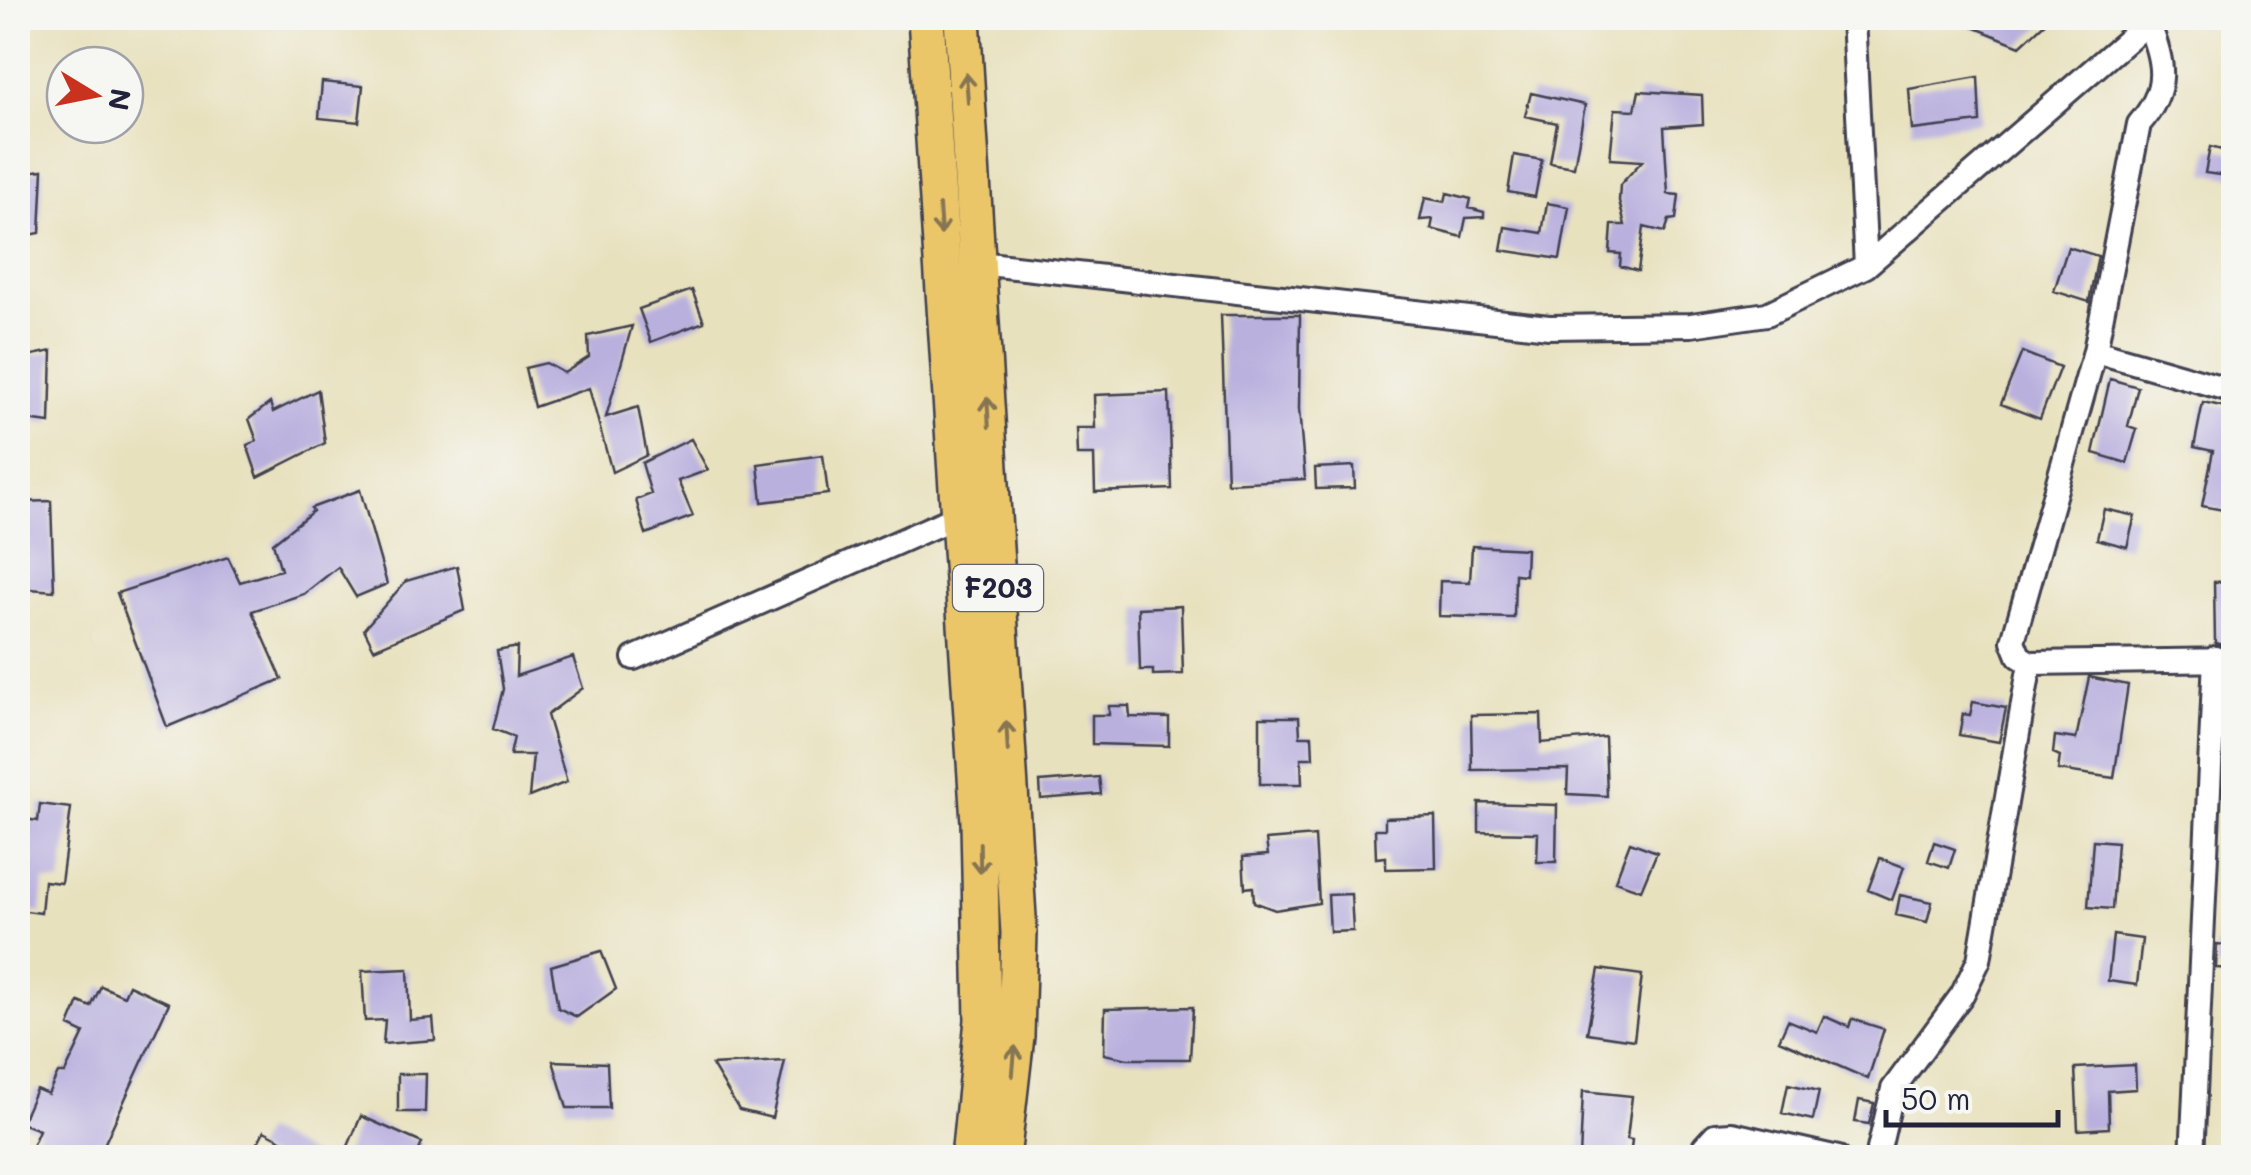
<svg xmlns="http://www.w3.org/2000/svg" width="2251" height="1175" font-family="Mali,sans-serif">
<rect width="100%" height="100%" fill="#f6f6f2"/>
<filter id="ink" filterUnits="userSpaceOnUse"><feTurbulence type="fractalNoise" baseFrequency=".01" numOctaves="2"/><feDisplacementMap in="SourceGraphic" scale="20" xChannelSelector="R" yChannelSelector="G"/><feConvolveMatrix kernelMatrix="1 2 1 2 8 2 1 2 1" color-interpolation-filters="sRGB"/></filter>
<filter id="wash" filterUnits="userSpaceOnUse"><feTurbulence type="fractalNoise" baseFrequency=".0048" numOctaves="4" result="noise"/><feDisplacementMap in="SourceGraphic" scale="40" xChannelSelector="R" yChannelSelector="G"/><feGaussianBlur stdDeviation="2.25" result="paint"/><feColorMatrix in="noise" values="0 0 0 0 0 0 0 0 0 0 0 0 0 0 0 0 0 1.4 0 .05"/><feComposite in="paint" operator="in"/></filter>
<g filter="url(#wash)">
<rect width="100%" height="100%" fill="#e8e1be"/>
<g id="blocks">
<path fill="#b9b0de" d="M 1951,18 L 2050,18 L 2020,46 Z
M 1978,77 L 1980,122 L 1912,130 L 1909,89 Z
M 322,82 L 363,86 L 359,122 L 319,118 Z
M 1639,91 L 1702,95 L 1703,124 L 1664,127 L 1668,194 L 1679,195 L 1676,219 L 1669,220 L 1665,232 L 1644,227 L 1638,271 L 1620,266 L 1621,254 L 1610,253 L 1612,225 L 1625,225 L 1619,201 L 1620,185 L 1642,161 L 1610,159 L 1615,109 L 1635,110 Z
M 1531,93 L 1585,105 L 1574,167 L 1550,163 L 1557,123 L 1525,116 Z
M 2210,147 L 2234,153 L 2234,177 L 2205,173 Z
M 1514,155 L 1542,160 L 1535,197 L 1508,192 Z
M 43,170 L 40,233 L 18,237 L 18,173 Z
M 1447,193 L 1471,199 L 1469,208 L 1484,212 L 1484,217 L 1466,218 L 1462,237 L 1431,229 L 1433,219 L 1420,220 L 1425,198 L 1445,202 Z
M 1547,203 L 1569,207 L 1560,259 L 1501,250 L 1505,227 L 1542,233 Z
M 2068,247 L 2098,256 L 2089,302 L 2054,291 Z
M 692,290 L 704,322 L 651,342 L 639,309 Z
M 1221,315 L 1300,315 L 1299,409 L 1305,479 L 1227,483 Z
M 632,326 L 606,417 L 638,407 L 647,455 L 612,472 L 589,388 L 534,407 L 525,368 L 546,363 L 564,373 L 589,357 L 588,336 Z
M 52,351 L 50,423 L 18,419 L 18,358 Z
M 2022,352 L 2060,367 L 2040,419 L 2001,404 Z
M 2110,379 L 2138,387 L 2128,426 L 2137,429 L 2127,463 L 2093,453 Z
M 318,390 L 325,443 L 258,477 L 247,445 L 257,441 L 249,419 L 270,403 L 273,412 Z
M 1169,392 L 1172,489 L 1095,492 L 1094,455 L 1077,455 L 1076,428 L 1095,428 L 1094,395 Z
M 2203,402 L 2234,409 L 2230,446 L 2233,446 L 2234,512 L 2202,506 L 2213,451 L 2194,447 Z
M 691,439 L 708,470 L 678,481 L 693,516 L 646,534 L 636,500 L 651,494 L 642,463 Z
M 823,455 L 828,494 L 762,502 L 758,464 Z
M 1354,466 L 1355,488 L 1316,489 L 1315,468 Z
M 360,490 L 387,584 L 356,597 L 338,567 L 304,594 L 252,611 L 282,679 L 167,727 L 117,593 L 228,557 L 240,582 L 281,570 L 273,543 L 313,511 L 311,508 Z
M 51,501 L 54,591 L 18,588 L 18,502 Z
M 2104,509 L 2135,516 L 2127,547 L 2097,539 Z
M 1472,546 L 1526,549 L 1525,575 L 1515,574 L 1514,618 L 1439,616 L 1440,581 L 1470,582 Z
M 457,566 L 465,610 L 374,649 L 364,629 L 406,581 Z
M 2234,581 L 2234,645 L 2223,645 L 2215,643 L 2214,582 Z
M 1181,606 L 1183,674 L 1153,675 L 1153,670 L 1140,670 L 1138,608 Z
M 517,647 L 516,676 L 573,657 L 583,688 L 547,715 L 567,782 L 529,797 L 533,755 L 510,755 L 514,737 L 493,729 L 503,689 L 497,651 Z
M 2089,677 L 2128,685 L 2114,778 L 2058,770 L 2060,756 L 2053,753 L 2055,736 L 2076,739 Z
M 1973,702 L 2006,708 L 1999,742 L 1959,735 L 1963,714 L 1970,715 Z
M 1109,706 L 1129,706 L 1130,717 L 1169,718 L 1169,746 L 1092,744 L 1092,715 L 1109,715 Z
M 1541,714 L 1542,743 L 1605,737 L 1607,796 L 1567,794 L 1568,769 L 1472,770 L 1471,715 Z
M 1260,717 L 1299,717 L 1300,736 L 1312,736 L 1313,758 L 1301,758 L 1302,784 L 1260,784 Z
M 1099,777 L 1101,794 L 1041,799 L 1040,782 Z
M 1479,803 L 1557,805 L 1556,862 L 1537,862 L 1538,833 L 1479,832 Z
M 40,804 L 71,808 L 61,883 L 44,881 L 41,913 L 18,910 L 18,818 L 38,821 Z
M 1435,816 L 1436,868 L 1386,869 L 1386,857 L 1376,858 L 1375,829 L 1385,829 L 1385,818 Z
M 1315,836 L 1319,903 L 1275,910 L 1254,902 L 1253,887 L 1245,888 L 1243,857 L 1268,855 L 1266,840 Z
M 2093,840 L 2117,842 L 2112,909 L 2088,907 Z
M 1630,842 L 1657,852 L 1641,890 L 1615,881 Z
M 1934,842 L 1955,849 L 1949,868 L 1928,861 Z
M 1880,858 L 1904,867 L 1892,900 L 1868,890 Z
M 1351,894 L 1353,931 L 1330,932 L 1328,895 Z
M 1900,895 L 1932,902 L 1927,922 L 1896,915 Z
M 2113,935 L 2142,939 L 2137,985 L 2108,981 Z
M 2217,944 L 2234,946 L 2234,969 L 2216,968 Z
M 601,951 L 616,989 L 577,1017 L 558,1008 L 551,966 Z
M 408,969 L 410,1020 L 433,1018 L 435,1040 L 383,1044 L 385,1020 L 365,1021 L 362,971 Z
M 1599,969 L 1642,975 L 1634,1040 L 1587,1033 Z
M 129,985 L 169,1003 L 98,1158 L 27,1158 L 39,1130 L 21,1123 L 36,1089 L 48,1094 L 58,1073 L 65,1073 L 84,1033 L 69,1026 L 79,1002 L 91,1007 L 101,986 L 124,996 Z
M 1193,1007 L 1190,1059 L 1128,1059 L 1104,1054 L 1105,1009 Z
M 1824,1016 L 1849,1027 L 1852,1019 L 1884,1029 L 1868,1079 L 1779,1040 L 1788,1020 L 1817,1032 Z
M 553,1061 L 607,1063 L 609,1108 L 567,1108 Z
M 785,1061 L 772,1118 L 739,1110 L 712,1065 Z
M 2135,1065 L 2136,1089 L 2108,1091 L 2109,1128 L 2078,1130 L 2075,1068 Z
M 398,1074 L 426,1074 L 425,1112 L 398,1112 Z
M 1788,1084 L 1819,1091 L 1813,1120 L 1782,1113 Z
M 1583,1091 L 1632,1096 L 1627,1139 L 1632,1140 L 1630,1158 L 1580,1158 Z
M 1859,1100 L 1874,1103 L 1869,1124 L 1855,1122 Z
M 361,1116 L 422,1143 L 416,1158 L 343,1158 Z
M 264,1131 L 317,1158 L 270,1158 L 254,1150 Z"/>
</g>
</g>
<g filter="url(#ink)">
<use href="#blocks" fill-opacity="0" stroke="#403f4f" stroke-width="2.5"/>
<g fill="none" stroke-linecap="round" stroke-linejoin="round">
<g stroke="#403f4f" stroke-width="28">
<path id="minor" d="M 1853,18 L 1866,266
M 2148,23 C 2165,63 2169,90 2139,124 L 2095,351 L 2013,641 L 2019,656 L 2030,663 L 2234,660
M 979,263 L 1549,327 L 1691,325 L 1767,314 L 1866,266 L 2153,18
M 2095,351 L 2234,391
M 634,658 L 969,511
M 1702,1158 L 1704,1147 L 1715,1135 L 1732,1134 L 1838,1158
M 1877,1158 L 1893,1089 L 1962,995 L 1979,960 L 2030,663
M 2192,1158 L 2215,658"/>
</g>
<g stroke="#403f4f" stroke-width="40">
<path id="primary" d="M 926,18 L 979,822 L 983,1020 L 969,1158
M 962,18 L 1019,933 L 1016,1036 L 1002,1158"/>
</g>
<use href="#minor" stroke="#fff" stroke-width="22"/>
<use href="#primary" stroke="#ebc669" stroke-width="35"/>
</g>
<defs><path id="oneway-shaft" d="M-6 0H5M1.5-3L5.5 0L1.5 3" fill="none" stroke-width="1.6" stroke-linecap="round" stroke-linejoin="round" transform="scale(2.5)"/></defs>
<g stroke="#867452">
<use href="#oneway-shaft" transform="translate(967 88) rotate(-94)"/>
<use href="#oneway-shaft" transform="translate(940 220) rotate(86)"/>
<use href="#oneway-shaft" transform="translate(988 412) rotate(-93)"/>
<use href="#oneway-shaft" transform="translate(1007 736) rotate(-93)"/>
<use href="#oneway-shaft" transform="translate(980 858) rotate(89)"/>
<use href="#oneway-shaft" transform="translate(1014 1061) rotate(-85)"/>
</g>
</g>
<g text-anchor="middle" stroke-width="10" stroke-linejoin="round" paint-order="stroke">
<rect fill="#f6f6f2" stroke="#626272" stroke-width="2.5" x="953" y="565" width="90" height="46" rx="8"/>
<g font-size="28" font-weight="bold" fill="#22223b">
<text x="998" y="598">F203</text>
</g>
</g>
<rect width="2251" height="1175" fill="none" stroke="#f6f6f2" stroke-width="60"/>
<g transform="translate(95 95) rotate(100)"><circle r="48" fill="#f6f6f2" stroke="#a1a1a9" stroke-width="2.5"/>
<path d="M0-8L18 38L0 25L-18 38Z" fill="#c8321e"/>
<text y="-15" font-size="28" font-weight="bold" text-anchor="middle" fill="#22223b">N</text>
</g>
<path d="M1886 1110v15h172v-15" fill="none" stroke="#22223b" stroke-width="5"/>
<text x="1901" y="1110" font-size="30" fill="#22223b" stroke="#f6f6f2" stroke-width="8" paint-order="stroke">50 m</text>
</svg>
